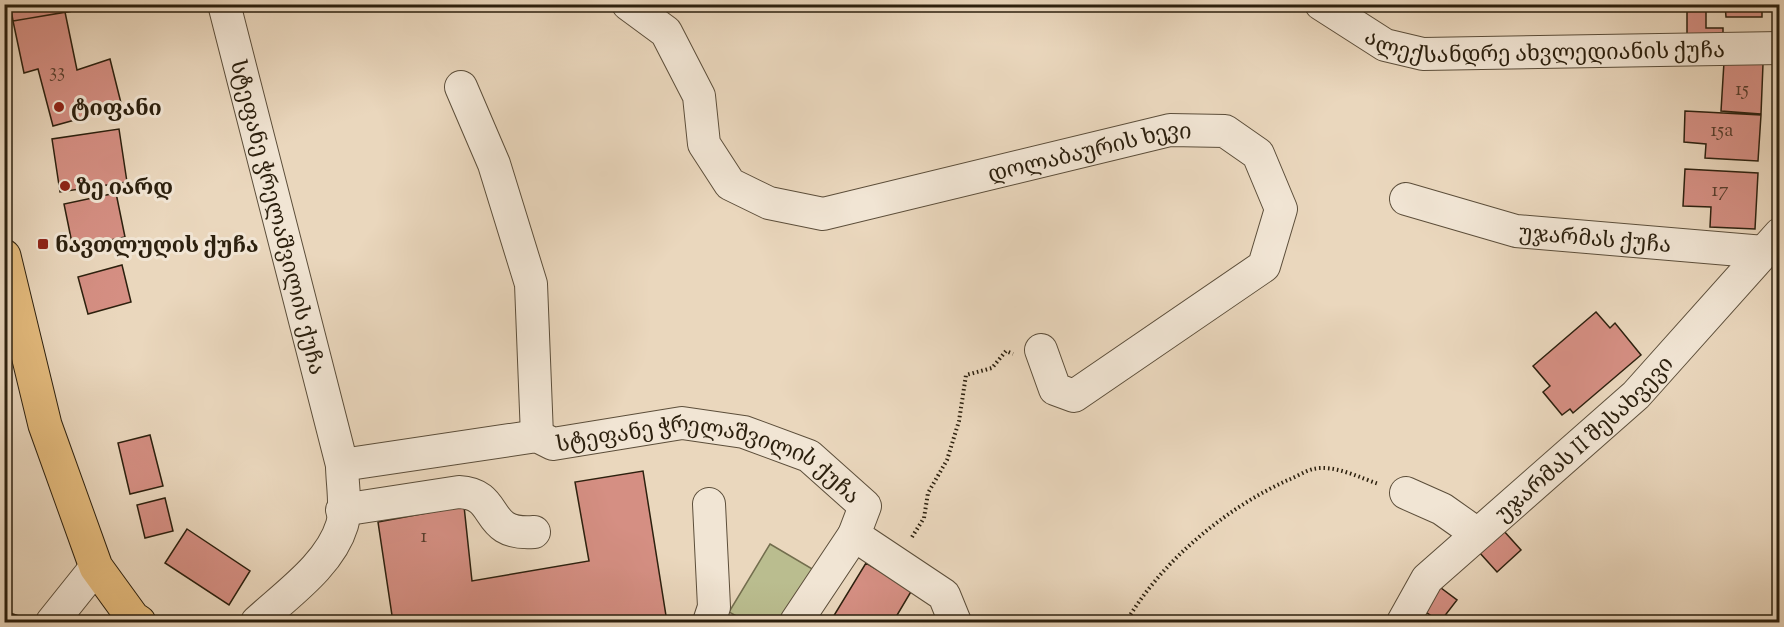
<svg xmlns="http://www.w3.org/2000/svg" width="1784" height="627" font-family="'Sorts Mill Goudy','Noto Serif Georgian',serif">
<rect width="100%" height="100%" fill="#ead7bd"/>
<filter id="stains"><feTurbulence type="fractalNoise" baseFrequency=".00333" numOctaves="4"/><feColorMatrix values="0 0 0 0 .2 0 0 0 0 .09 0 0 0 0 .02 0 0 0 .5 -.17"/></filter>
<radialGradient id="worn" r=".72"><stop offset=".6" stop-color="#630" stop-opacity="0"/><stop offset="1" stop-color="#630" stop-opacity=".3"/></radialGradient>
<path fill="#babd8f" stroke="#736e4e" stroke-width="1.5" d="M 770,544 L 814,570 L 783,622 L 747,622 L 729,612 Z"/>
<path fill="#d58f83" stroke="#2c200e" stroke-width="1.5" d="M 10,4 L 97,4 L 98,7 L 13,21 Z
M 1687,4 L 1706,4 L 1706,28 L 1723,28 L 1723,42 L 1687,42 Z
M 1725,4 L 1762,4 L 1762,17 L 1726,17 Z
M 65,12 L 77,70 L 110,59 L 122,107 L 53,126 L 38,69 L 24,73 L 13,21 Z
M 1724,62 L 1763,64 L 1761,114 L 1721,111 Z
M 1685,111 L 1761,115 L 1758,161 L 1705,158 L 1706,144 L 1684,142 Z
M 119,129 L 127,182 L 60,192 L 52,139 Z
M 1685,169 L 1758,173 L 1755,229 L 1710,227 L 1711,207 L 1683,206 Z
M 116,193 L 125,237 L 73,248 L 64,204 Z
M 122,265 L 131,302 L 88,314 L 78,277 Z
M 1596,312 L 1610,328 L 1615,323 L 1641,355 L 1573,413 L 1570,409 L 1562,415 L 1543,392 L 1550,386 L 1533,366 Z
M 150,435 L 163,486 L 130,494 L 118,443 Z
M 643,471 L 667,622 L 393,622 L 378,522 L 464,506 L 472,581 L 589,561 L 575,482 Z
M 165,498 L 173,531 L 145,538 L 137,505 Z
M 187,529 L 250,571 L 229,605 L 165,563 Z
M 1503,530 L 1521,550 L 1497,572 L 1479,552 Z
M 866,563 L 912,590 L 893,622 L 830,622 Z
M 1433,582 L 1457,600 L 1440,622 L 1416,605 Z
M 4,611 L 34,621 L 34,622 L 4,622 Z"/>
<g fill="none" stroke-linecap="round" stroke-linejoin="round">
<g stroke="#5c4e3a" stroke-width="34">
<g id="minor">
<path id="s1" d="M 224,4 L 342,465 C 342,483 347,508 342,525 C 330,565 286,595 257,622"/>
<path id="s2" d="M 628,4 L 666,32 L 699,96 L 704,144 L 730,184 L 769,203 L 823,214 L 1170,130 L 1225,131 L 1258,154 L 1281,209 L 1264,266 L 1074,396 L 1055,389 L 1041,350"/>
<path id="s3" d="M 1321,4 L 1385,45 L 1423,54 L 1780,48"/>
<path d="M 461,87 L 494,164 L 531,284 L 537,436"/>
<path id="s4" d="M 1406,199 L 1516,231 L 1764,252"/>
<path id="s5" d="M 342,465 L 537,436 L 553,444 L 682,423 L 744,432 L 809,456 L 865,506 L 854,535 L 944,595 L 955,622"/>
<path d="M 1406,493 L 1442,509 L 1476,533"/>
<path d="M 342,510 L 459,492 C 502,494 481,536 534,532"/>
<path d="M 52,622 L 96,567"/>
<path d="M 709,622 L 714,607 L 709,504"/>
<path d="M 796,622 L 854,535"/>
<path id="s6" d="M 1403,622 L 1427,579 L 1636,395 L 1780,234"/>
</g>
</g>
<g stroke="#2c200e" stroke-width="35">
<path id="major" d="M 4,256 L 45,425 L 96,567 L 133,618 L 139,622"/>
</g>
<path stroke="#2c200e" stroke-width="4" stroke-dasharray="1.5 3" stroke-linecap="butt" d="M 912,537 L 924,518 L 928,493 L 947,460 L 959,421 L 966,375 L 992,368 L 1006,351 L 1013,354
M 1126,622 C 1161,562 1224,509 1288,480 C 1296,477 1305,471 1313,469 C 1334,464 1360,478 1379,484"/>
<use href="#minor" stroke="#f1e5d4" stroke-width="32"/>
<use href="#major" stroke="#e5bc7e" stroke-width="33"/>
</g>
<g fill="#8f2418" stroke="#f1e5d4" stroke-width="2">
<circle cx="59" cy="107" r="6"/>
<circle cx="65" cy="186" r="6"/>
<rect x="37" y="238" width="12" height="12" rx="3"/>
</g>
<g text-anchor="middle" stroke-width="6" stroke-linejoin="round" paint-order="stroke">
<g font-size="20" fill="#563c2b">
<text x="57" y="77">33</text>
<text x="1742" y="95">15</text>
<text x="1722" y="136">15a</text>
<text x="1720" y="196">17</text>
<text x="424" y="542">1</text>
</g>
<g font-size="22" fill="#2c200e" stroke="#f1e5d4">
<text dy="8" stroke="none"><textPath href="#s3" startOffset="236">ალექსანდრე ახვლედიანის ქუჩა</textPath></text>
<text dy="8" stroke="none"><textPath href="#s2" startOffset="588">დოლაბაურის ხევი</textPath></text>
<text dy="8" stroke="none"><textPath href="#s1" startOffset="220">სტეფანე ჭრელაშვილის ქუჩა</textPath></text>
<text dy="8" stroke="none"><textPath href="#s4" startOffset="194">უჯარმას ქუჩა</textPath></text>
<text dy="8" stroke="none"><textPath href="#s6" startOffset="260">უჯარმას II შესახვევი</textPath></text>
<text dy="8" stroke="none"><textPath href="#s5" startOffset="380">სტეფანე ჭრელაშვილის ქუჩა</textPath></text>
</g>
<g font-size="22" font-weight="bold" fill="#2c200e" stroke="#f1e5d4" text-anchor="start">
<text x="71" y="115">ტიფანი</text>
<text x="77" y="194">ზე იარდ</text>
<text x="55" y="252">ნავთლუღის ქუჩა</text>
</g>
</g>
<rect width="1784" height="627" fill="none" stroke="#ead7bd" stroke-width="24"/>
<rect x="6" y="6" width="1772" height="615" fill="none" stroke="#2c200e" stroke-width="3"/>
<rect x="12" y="12" width="1760" height="603" fill="none" stroke="#2c200e" stroke-width="1.5"/>
<rect width="100%" height="100%" filter="url(#stains)"/>
<rect width="100%" height="100%" fill="url(#worn)"/>
</svg>
